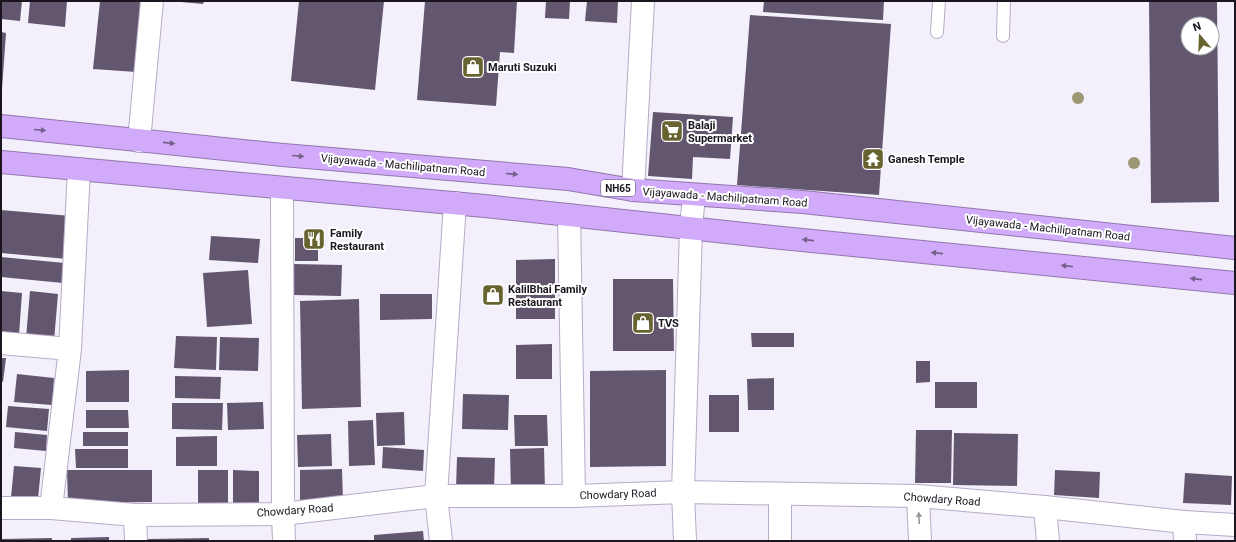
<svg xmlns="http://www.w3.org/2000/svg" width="1236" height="542" font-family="Roboto,sans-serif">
<rect width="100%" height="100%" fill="#f4f0fb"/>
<path fill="#62576e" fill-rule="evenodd" d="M 1,1 L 22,1 L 20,21 L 1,19 Z
M 30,1 L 67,1 L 65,27 L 28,23 Z
M 100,1 L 143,1 L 136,72 L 93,69 Z
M 181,1 L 204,1 L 203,4 L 181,2 Z
M 299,1 L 384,1 L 375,90 L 291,81 Z
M 425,1 L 517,1 L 514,53 L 500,52 L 496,106 L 417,100 Z
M 546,1 L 570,1 L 569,19 L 545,18 Z
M 587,1 L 618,1 L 617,23 L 585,21 Z
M 764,1 L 884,1 L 883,20 L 763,12 Z
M 1149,1 L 1217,1 L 1219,202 L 1151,203 ZM 1188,24 L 1212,24 L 1212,48 L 1188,48 Z
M 750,15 L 891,24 L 879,195 L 737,185 Z
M 1,32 L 6,33 L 2,89 L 1,89 Z
M 653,112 L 733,117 L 730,159 L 693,157 L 692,179 L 648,176 Z
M 1,210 L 71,216 L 67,259 L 1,253 Z
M 211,236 L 260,239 L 258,263 L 209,260 Z
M 295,238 L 318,238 L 318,261 L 295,261 Z
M 1,257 L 65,263 L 63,283 L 1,277 Z
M 555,259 L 555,319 L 516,319 L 516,260 Z
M 294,264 L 342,265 L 341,296 L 294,295 Z
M 248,270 L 252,324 L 207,327 L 203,273 Z
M 613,279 L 673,279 L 674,351 L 613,351 Z
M 1,291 L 22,293 L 19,335 L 1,333 Z
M 30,291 L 58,294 L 54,341 L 26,338 Z
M 380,294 L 432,294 L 432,319 L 380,320 Z
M 359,299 L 361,407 L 302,409 L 300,301 Z
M 751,333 L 794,333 L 794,347 L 752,347 Z
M 176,336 L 217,337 L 216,370 L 174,368 Z
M 220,337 L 259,338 L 258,371 L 219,370 Z
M 552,344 L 552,379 L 516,379 L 516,345 Z
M 1,358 L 6,358 L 3,382 L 1,381 Z
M 916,361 L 930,361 L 930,382 L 916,383 Z
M 129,370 L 129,402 L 86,402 L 86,371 Z
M 666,370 L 666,466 L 590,467 L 590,371 Z
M 17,374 L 54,378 L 52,405 L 14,402 Z
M 175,376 L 221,377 L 220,399 L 175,398 Z
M 774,378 L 774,410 L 748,410 L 747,379 Z
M 935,382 L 977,382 L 977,408 L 935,408 Z
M 463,394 L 509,395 L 508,430 L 462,429 Z
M 709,395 L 739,395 L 739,432 L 709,432 Z
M 263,402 L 264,429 L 228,430 L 227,403 Z
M 172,403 L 223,403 L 222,430 L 172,429 Z
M 8,406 L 49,409 L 47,431 L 6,427 Z
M 86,410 L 128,410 L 129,428 L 86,428 Z
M 404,412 L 405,445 L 377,446 L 376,413 Z
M 514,415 L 547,415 L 548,446 L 515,446 Z
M 373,420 L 375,465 L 349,466 L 348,421 Z
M 916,430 L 952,430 L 951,483 L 915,483 Z
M 15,432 L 47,435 L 46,451 L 14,448 Z
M 83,432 L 128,432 L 128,446 L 83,446 Z
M 954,433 L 1018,434 L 1017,486 L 953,485 Z
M 331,434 L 332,466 L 298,467 L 297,435 Z
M 217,436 L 217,466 L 176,466 L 176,437 Z
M 383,447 L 424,450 L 423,471 L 382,468 Z
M 544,448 L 545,492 L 511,493 L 510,449 Z
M 75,449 L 128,449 L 128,468 L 76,468 Z
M 457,457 L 495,458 L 494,489 L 456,488 Z
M 14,466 L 41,468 L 38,499 L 11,497 Z
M 342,469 L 343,501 L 300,502 L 300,470 Z
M 67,470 L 152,470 L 152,502 L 68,503 Z
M 198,470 L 228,470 L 228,503 L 198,503 Z
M 233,470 L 259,471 L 259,503 L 233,503 Z
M 1055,470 L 1100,472 L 1099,498 L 1054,495 Z
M 1185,473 L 1232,476 L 1231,505 L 1183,503 Z
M 423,531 L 424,541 L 374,541 L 374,535 Z
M 109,537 L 109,541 L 71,541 L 71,538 Z
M 52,538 L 52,541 L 1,541 L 1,539 Z
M 209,538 L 209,541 L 148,541 L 148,539 Z"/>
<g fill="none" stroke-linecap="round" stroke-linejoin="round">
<g stroke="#b7abc6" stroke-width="14">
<path id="lane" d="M 937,32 L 939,1
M 1003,36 L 1004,1"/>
</g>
<g stroke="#b7abc6" stroke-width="24">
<path id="street" d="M 139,141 L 152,1
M 282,188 L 283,514 L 284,541
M 633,190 L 643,1
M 569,215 L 574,496
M 1,343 L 70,349
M 780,494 L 780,541
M 918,496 L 920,541
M 1045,507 L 1048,541
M 51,508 L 70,349 L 79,169
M 135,515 L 136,541
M 1184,522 L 1185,541
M 441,541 L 436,496 L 455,203"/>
</g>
<g stroke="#b7abc6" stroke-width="24">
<path id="secondary" d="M 1,508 L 51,508 L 135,515 L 283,514 L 436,496 L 574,496 L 683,492 L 918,496 L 1045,507 L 1184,522 L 1235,525
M 685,541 L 683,492 L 691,228 L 694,195"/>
</g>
<g stroke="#9176ad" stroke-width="24">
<path id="highway" d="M 1,126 L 283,155 L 568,179 L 633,190 L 803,202 L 1235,248
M 1,162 L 485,206 L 772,237 L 1235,283"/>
</g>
<use href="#lane" stroke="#fff" stroke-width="12"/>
<use href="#street" stroke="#fff" stroke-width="22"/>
<use href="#secondary" stroke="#fff" stroke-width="22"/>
<use href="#highway" stroke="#d1abfa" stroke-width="22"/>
</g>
<g fill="#9b9774">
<circle cx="1078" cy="98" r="6"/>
<circle cx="1134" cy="163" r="6"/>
</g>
<defs><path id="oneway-solid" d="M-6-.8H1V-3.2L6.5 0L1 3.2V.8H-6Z"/></defs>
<g fill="#76608c">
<use href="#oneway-solid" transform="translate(40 130) rotate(5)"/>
<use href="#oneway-solid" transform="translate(169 143) rotate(6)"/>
<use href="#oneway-solid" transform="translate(298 156) rotate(5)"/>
<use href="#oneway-solid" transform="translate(512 174) rotate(5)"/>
<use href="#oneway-solid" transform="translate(808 240) rotate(-174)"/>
<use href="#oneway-solid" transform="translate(937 253) rotate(-174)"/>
<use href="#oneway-solid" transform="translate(1067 266) rotate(-174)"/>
<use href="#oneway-solid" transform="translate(1196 279) rotate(-174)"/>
</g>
<use fill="#98969a" href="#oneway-solid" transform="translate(919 518) rotate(-93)"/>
<defs>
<g id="shop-square" transform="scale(1.15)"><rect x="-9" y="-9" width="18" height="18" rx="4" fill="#666330" stroke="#fff"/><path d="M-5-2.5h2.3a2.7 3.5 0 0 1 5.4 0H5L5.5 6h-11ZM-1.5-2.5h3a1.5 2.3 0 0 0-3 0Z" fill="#fff"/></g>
<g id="supermarket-square" transform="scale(1.15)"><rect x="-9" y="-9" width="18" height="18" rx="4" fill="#666330" stroke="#fff"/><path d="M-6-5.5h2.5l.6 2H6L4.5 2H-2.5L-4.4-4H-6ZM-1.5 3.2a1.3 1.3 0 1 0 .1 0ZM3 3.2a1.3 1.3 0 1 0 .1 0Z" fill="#fff"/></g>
<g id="temple-square" transform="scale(1.15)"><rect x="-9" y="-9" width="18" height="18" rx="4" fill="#666330" stroke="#fff"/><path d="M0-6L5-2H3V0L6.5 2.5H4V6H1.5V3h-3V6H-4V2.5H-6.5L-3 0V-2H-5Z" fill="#fff"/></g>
<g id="restaurant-square" transform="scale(1.15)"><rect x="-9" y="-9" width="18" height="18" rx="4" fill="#666330" stroke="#fff"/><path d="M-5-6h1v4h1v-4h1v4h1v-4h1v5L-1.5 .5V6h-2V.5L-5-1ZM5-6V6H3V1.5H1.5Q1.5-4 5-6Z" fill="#fff"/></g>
</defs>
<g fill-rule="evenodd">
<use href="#shop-square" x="473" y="67"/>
<use href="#supermarket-square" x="672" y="131"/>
<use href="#temple-square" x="873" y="159"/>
<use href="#restaurant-square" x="314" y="239"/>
<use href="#shop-square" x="493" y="295"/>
<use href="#shop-square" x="643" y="323"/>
</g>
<g text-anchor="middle" stroke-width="4" stroke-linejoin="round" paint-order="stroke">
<rect fill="#fff" stroke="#5f5b62" stroke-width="1" x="601" y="180" width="34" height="16" rx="3"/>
<g font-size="10" font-weight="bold" fill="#1a151f">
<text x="618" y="192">NH65</text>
</g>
<g font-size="11" font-weight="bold" fill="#1a151f" stroke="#fff" text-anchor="start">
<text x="488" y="71">Maruti Suzuki</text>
<text x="688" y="129">Balaji<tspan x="688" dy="13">Supermarket</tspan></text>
<text x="888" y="163">Ganesh Temple</text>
<text x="330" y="237">Family<tspan x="330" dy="13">Restaurant</tspan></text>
<text x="508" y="293">KalilBhai Family<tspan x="508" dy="13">Restaurant</tspan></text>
<text x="658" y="327">TVS</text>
</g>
<g font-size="11" fill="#1a151f" stroke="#fff">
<text transform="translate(403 165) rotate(5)" y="4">Vijayawada - Machilipatnam Road</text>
<text transform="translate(725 197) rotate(4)" y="4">Vijayawada - Machilipatnam Road</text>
<text transform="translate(1048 228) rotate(6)" y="4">Vijayawada - Machilipatnam Road</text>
<text transform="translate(618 494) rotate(-2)" y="4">Chowdary Road</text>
<text transform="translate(942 499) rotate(4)" y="4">Chowdary Road</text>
<text transform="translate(295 510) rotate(-4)" y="4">Chowdary Road</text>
</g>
</g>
<rect width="1236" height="542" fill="none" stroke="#1a151f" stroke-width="4"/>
<g transform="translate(1200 36) rotate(341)"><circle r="19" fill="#ffffff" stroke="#a3a1a5"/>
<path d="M0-3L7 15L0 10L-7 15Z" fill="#666330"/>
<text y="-6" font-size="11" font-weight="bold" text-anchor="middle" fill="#1a151f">N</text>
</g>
</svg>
